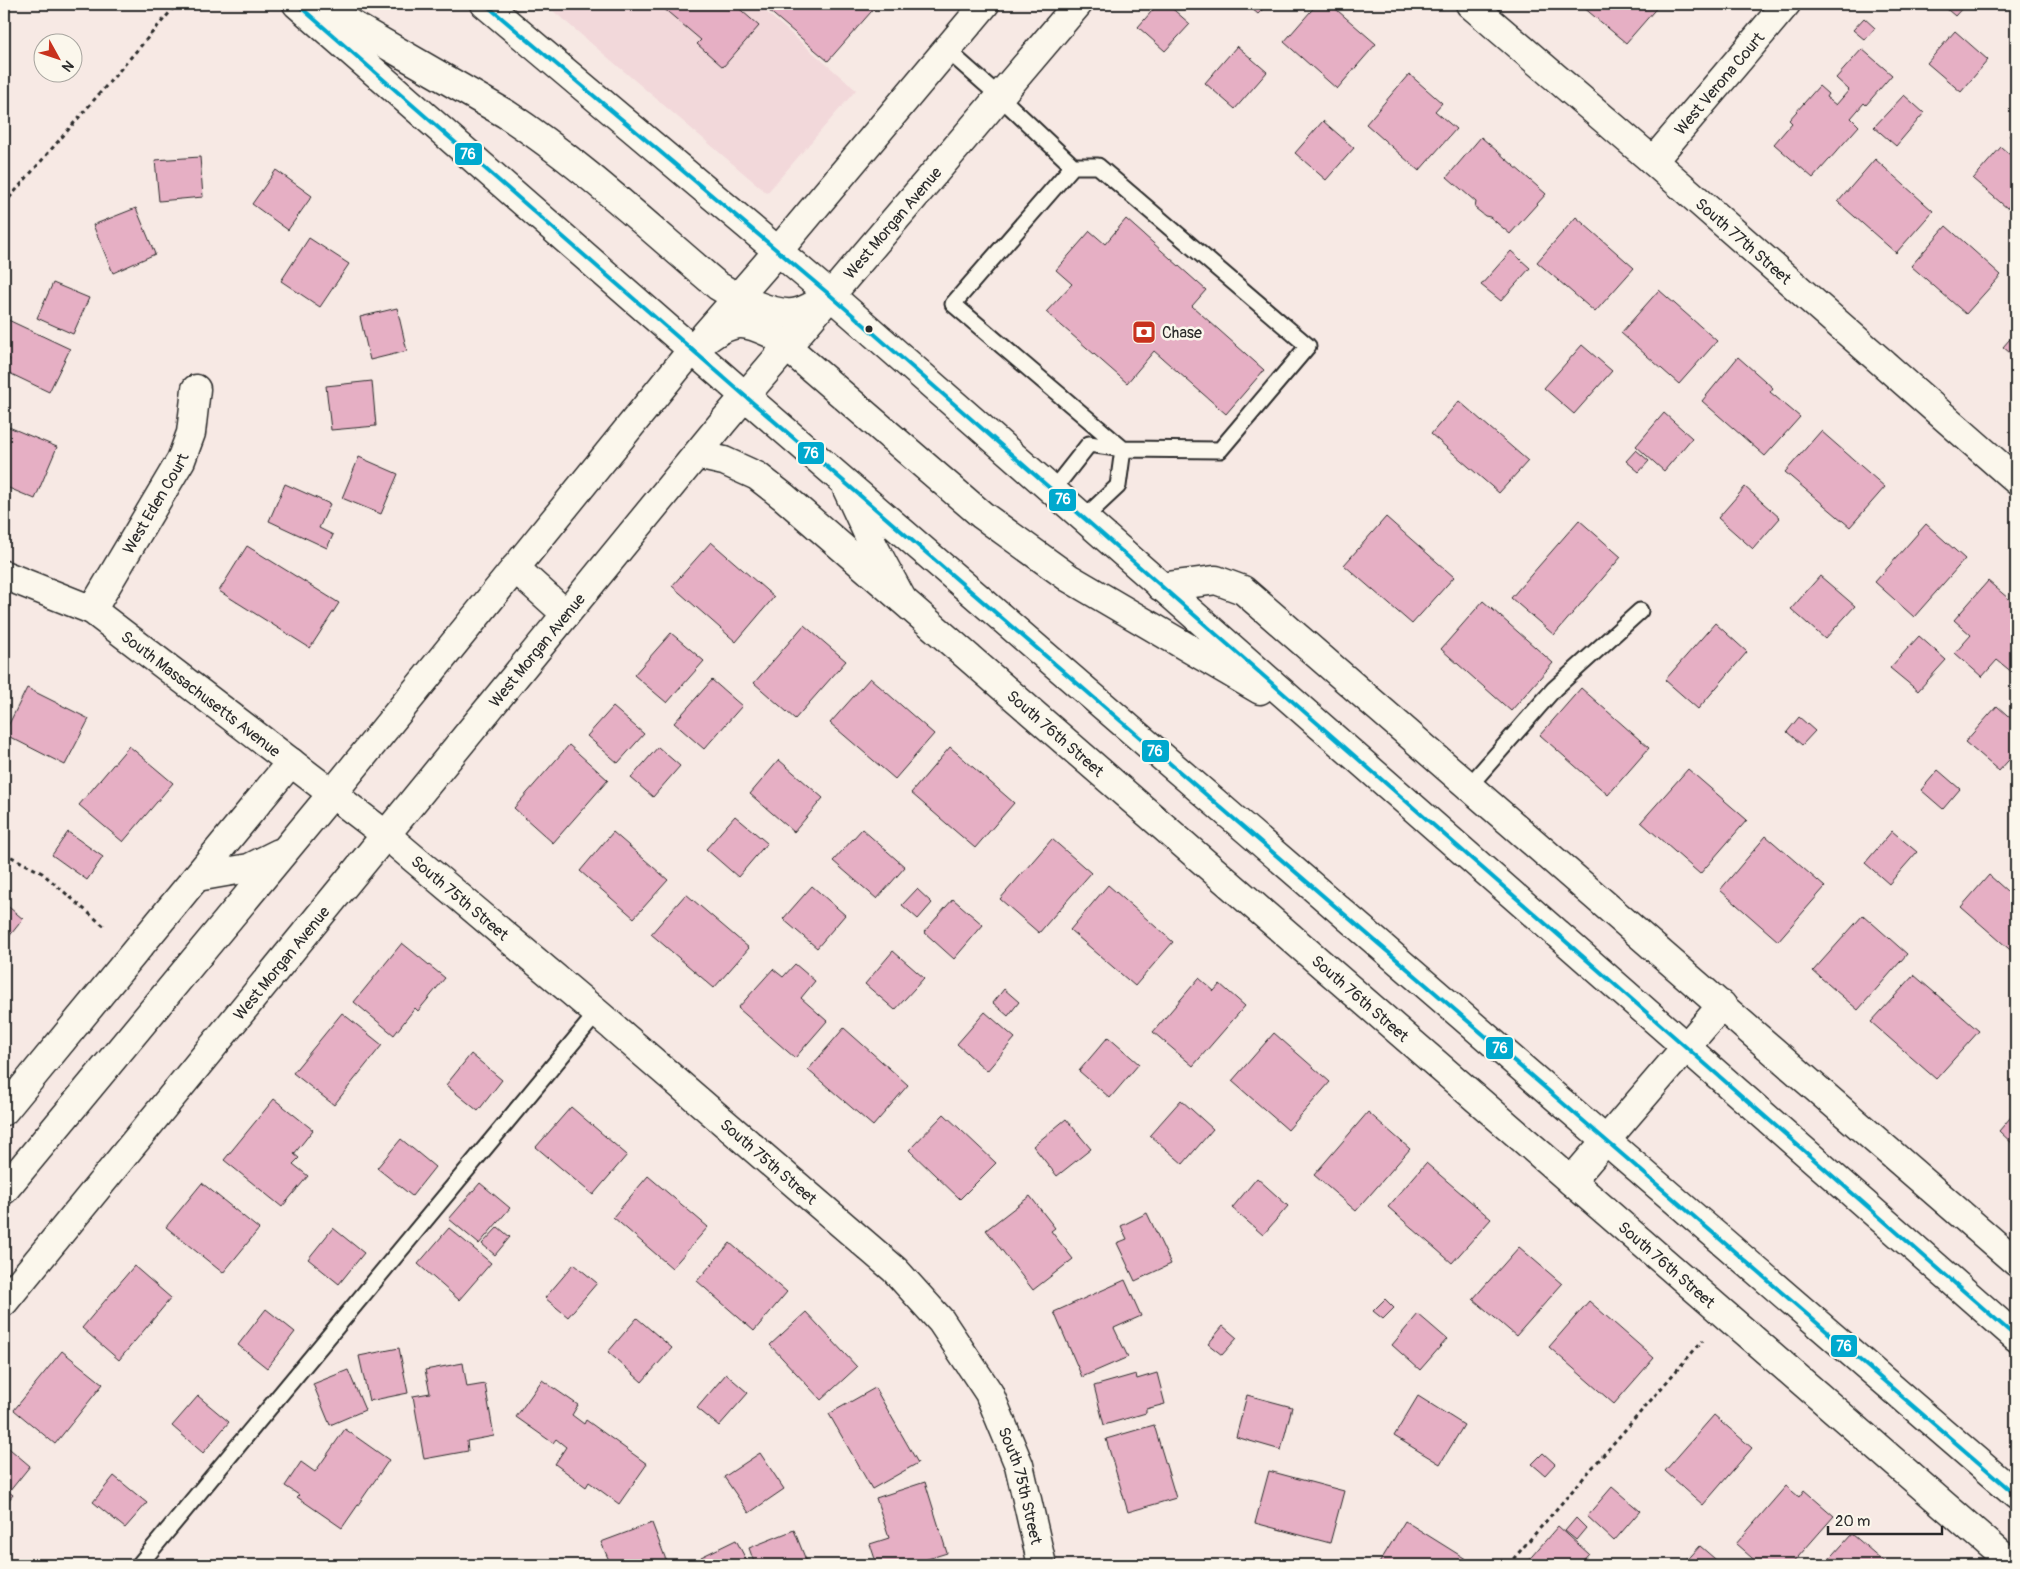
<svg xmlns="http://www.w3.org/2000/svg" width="2020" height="1569" font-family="Pangolin,sans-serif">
<rect width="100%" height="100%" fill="#f7e9e4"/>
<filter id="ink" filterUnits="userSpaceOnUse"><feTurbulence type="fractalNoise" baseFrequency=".02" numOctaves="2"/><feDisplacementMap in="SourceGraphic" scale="10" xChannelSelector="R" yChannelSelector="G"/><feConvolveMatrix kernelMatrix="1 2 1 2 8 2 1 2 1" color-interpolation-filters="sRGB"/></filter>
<g filter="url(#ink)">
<path fill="#f2d8da" d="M 545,4 L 757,4 L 856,90 L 767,193 Z"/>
<path fill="#e6afc4" stroke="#2b2b2b" d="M 665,4 L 734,4 L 759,26 L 723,67 L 697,44 L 701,40 L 662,7 Z
M 761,4 L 878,4 L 828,61 Z
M 1158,4 L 1167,4 L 1190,24 L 1165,51 L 1138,27 Z
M 1246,4 L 1268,4 L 1258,14 Z
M 1317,4 L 1330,4 L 1376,44 L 1337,89 L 1284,42 Z
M 1585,4 L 1660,4 L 1626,43 L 1583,7 Z
M 1941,4 L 1966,4 L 1955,16 Z
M 1864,18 L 1875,28 L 1865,40 L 1853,30 Z
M 1955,31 L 1988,60 L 1961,92 L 1927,63 Z
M 1237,46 L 1267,72 L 1235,109 L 1205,83 Z
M 1862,49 L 1892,75 L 1866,105 L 1864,103 L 1851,118 L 1859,126 L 1813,178 L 1774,144 L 1792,123 L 1789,120 L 1819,86 L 1828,94 L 1826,97 L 1836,105 L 1849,90 L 1836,78 Z
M 1409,74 L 1442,103 L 1435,111 L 1456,129 L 1419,171 L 1366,124 Z
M 1904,95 L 1924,113 L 1896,146 L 1874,127 Z
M 1323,121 L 1354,148 L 1326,180 L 1295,153 Z
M 2016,128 L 2016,142 L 2009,136 Z
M 1481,137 L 1546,194 L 1510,234 L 1490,217 L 1485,216 L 1475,208 L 1476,202 L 1447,177 Z
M 2001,147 L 2016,160 L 2016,198 L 2007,208 L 1973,179 Z
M 200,157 L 203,197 L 159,201 L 155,160 Z
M 1875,159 L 1933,211 L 1896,253 L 1838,202 Z
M 276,170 L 312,196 L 288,230 L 252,204 Z
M 136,208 L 155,254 L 113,273 L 93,225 Z
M 1576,217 L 1634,268 L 1595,312 L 1537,262 Z
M 1126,219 L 1206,290 L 1192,306 L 1264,370 L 1226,414 L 1154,351 L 1127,383 L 1046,312 L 1072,284 L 1056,270 L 1090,231 L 1105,244 Z
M 1946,226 L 2001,275 L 1966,314 L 1911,266 Z
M 309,238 L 349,264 L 320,307 L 281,281 Z
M 1511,251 L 1530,268 L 1501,301 L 1481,285 Z
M 53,283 L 89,298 L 73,334 L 37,318 Z
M 1659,290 L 1717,341 L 1679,384 L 1621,333 Z
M 397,308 L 407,351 L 370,360 L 360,317 Z
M 4,318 L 70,349 L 49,392 L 5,371 L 10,359 L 4,355 Z
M 2016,332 L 2016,358 L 2003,347 Z
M 1582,345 L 1612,371 L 1574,414 L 1544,388 Z
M 1738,357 L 1773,388 L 1770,392 L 1800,417 L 1765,456 L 1702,401 Z
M 372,381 L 376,426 L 331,430 L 326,386 Z
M 1459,401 L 1528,461 L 1499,493 L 1431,434 Z
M 1664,413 L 1692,438 L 1664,471 L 1636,446 Z
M 4,425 L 57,447 L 35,499 L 4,486 Z
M 1821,431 L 1885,487 L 1850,527 L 1785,472 Z
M 1636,450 L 1649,461 L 1639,472 L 1626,461 Z
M 359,457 L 398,474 L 381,514 L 342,498 Z
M 285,484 L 330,504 L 319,528 L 333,535 L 327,548 L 269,521 Z
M 1745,487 L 1780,518 L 1753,549 L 1718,518 Z
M 1386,517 L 1454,577 L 1412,624 L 1344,565 Z
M 1579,520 L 1621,557 L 1554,635 L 1511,598 Z
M 1926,524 L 1965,559 L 1914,617 L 1875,582 Z
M 711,542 L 774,597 L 736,642 L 672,586 Z
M 247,546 L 339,603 L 310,648 L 219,591 Z
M 1820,576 L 1855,606 L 1825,639 L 1791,609 Z
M 1988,581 L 2016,605 L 2016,670 L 2013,673 L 1997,660 L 1982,677 L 1955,653 L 1971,635 L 1954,620 Z
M 1483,601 L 1553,663 L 1511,711 L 1441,649 Z
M 1715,623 L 1747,652 L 1698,709 L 1665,680 Z
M 804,625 L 846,661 L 795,719 L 754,683 Z
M 671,633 L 704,661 L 667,703 L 634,675 Z
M 1919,636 L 1946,660 L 1918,691 L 1890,668 Z
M 870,678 L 934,734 L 895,779 L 830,723 Z
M 712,680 L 742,706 L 704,749 L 674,723 Z
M 27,688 L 89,719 L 65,765 L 4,734 Z
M 1581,688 L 1649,748 L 1608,795 L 1540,735 Z
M 1997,706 L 2016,723 L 2016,752 L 1999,771 L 1965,742 Z
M 613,707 L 644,734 L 618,763 L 587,736 Z
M 1799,717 L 1815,731 L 1802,745 L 1787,732 Z
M 569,745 L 608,780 L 553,843 L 514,808 Z
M 129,746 L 173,783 L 123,842 L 79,805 Z
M 658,747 L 680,766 L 653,797 L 631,778 Z
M 950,747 L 1014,803 L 975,848 L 911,793 Z
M 779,760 L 823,798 L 794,832 L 750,794 Z
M 1688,769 L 1747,820 L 1700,874 L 1641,822 Z
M 1938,770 L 1960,789 L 1943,809 L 1921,790 Z
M 735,816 L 767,843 L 738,877 L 706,849 Z
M 862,829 L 905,867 L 877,899 L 833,861 Z
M 1892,831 L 1917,852 L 1889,884 L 1865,863 Z
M 68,832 L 103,857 L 87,880 L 52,855 Z
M 613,832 L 668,880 L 634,918 L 580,871 Z
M 1766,836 L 1825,887 L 1778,941 L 1720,890 Z
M 1052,839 L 1091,873 L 1039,933 L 1000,899 Z
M 1989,875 L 2016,899 L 2016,955 L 1961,907 Z
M 1108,885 L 1173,942 L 1135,986 L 1070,930 Z
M 812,886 L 845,915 L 817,948 L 783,919 Z
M 917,889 L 932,903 L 918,919 L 902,905 Z
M 686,894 L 749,948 L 714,988 L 651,934 Z
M 953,899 L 983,925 L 954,959 L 924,932 Z
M 4,903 L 23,919 L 4,943 Z
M 1863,915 L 1907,954 L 1858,1010 L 1813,971 Z
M 402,943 L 445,978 L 418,1011 L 415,1008 L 394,1035 L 354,1002 Z
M 893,951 L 924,978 L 895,1010 L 865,984 Z
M 795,964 L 815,981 L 801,998 L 827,1021 L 795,1058 L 738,1008 L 773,969 L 783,977 Z
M 1914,975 L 1979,1031 L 1936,1079 L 1871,1022 Z
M 1199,978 L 1214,991 L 1220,984 L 1245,1006 L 1193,1066 L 1153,1032 Z
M 1004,989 L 1019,1002 L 1008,1016 L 993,1003 Z
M 985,1012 L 1015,1038 L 987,1071 L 957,1044 Z
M 342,1013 L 382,1045 L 334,1105 L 293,1073 Z
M 844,1028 L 908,1085 L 873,1126 L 808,1070 Z
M 1274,1033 L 1330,1082 L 1288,1130 L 1232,1081 Z
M 1108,1037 L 1139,1064 L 1110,1098 L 1079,1071 Z
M 471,1054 L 502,1080 L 478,1111 L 446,1085 Z
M 274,1099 L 313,1130 L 294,1154 L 299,1158 L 293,1164 L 308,1176 L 282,1207 L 224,1160 Z
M 1181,1100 L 1213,1129 L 1183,1164 L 1150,1135 Z
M 571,1107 L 627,1155 L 593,1195 L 536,1147 Z
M 2016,1111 L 2016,1147 L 1999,1131 Z
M 1368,1112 L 1410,1149 L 1356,1211 L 1314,1175 Z
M 944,1114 L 996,1163 L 960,1199 L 909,1150 Z
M 1066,1119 L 1091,1149 L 1057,1176 L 1033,1146 Z
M 401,1139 L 435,1167 L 412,1196 L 377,1168 Z
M 1426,1163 L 1491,1219 L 1452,1263 L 1388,1207 Z
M 648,1176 L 708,1227 L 672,1268 L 613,1217 Z
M 1257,1178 L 1288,1206 L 1263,1235 L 1232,1208 Z
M 202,1183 L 259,1229 L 223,1273 L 166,1227 Z
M 480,1183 L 510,1208 L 479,1244 L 449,1219 Z
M 1030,1196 L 1055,1228 L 1051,1231 L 1073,1259 L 1033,1290 L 986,1230 Z
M 1147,1213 L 1171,1264 L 1135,1281 L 1117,1243 L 1127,1239 L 1121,1226 Z
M 498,1227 L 510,1237 L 495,1255 L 482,1244 Z
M 333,1228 L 364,1253 L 339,1284 L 308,1259 Z
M 449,1228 L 491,1263 L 459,1300 L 418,1264 Z
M 730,1243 L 787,1292 L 754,1331 L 697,1281 Z
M 1519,1247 L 1562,1284 L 1516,1336 L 1473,1299 Z
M 574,1264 L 597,1283 L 568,1317 L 545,1298 Z
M 134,1266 L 171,1298 L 119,1360 L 82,1328 Z
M 1125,1280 L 1141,1316 L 1114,1328 L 1128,1357 L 1082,1377 L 1054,1312 Z
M 1385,1299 L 1394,1308 L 1383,1319 L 1373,1311 Z
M 1589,1301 L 1654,1358 L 1614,1404 L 1549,1347 Z
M 266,1309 L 295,1332 L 267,1368 L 238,1345 Z
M 806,1312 L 857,1367 L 821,1400 L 770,1345 Z
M 1418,1314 L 1447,1339 L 1420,1370 L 1392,1345 Z
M 637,1318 L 672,1348 L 642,1382 L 608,1352 Z
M 1223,1326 L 1237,1338 L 1222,1355 L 1208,1344 Z
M 399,1348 L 408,1393 L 369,1401 L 359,1356 Z
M 62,1351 L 103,1384 L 55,1444 L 14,1410 Z
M 463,1363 L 467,1387 L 485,1384 L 494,1436 L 467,1441 L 468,1451 L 424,1459 L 413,1396 L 430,1393 L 425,1370 Z
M 348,1370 L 365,1410 L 330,1425 L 313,1384 Z
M 1157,1373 L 1165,1404 L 1146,1409 L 1146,1413 L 1104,1425 L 1094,1386 L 1136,1374 L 1137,1379 Z
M 726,1374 L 748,1393 L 719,1426 L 697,1408 Z
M 542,1380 L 578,1405 L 572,1415 L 584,1424 L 586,1420 L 647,1464 L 619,1504 L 589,1482 L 586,1487 L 555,1464 L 566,1447 L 556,1439 L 553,1443 L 516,1417 Z
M 875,1388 L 918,1463 L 872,1489 L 829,1414 Z
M 1247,1395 L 1292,1407 L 1281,1450 L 1236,1437 Z
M 198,1396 L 229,1422 L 203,1453 L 172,1426 Z
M 1418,1396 L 1464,1425 L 1440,1464 L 1394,1436 Z
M 1714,1415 L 1752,1448 L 1703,1505 L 1665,1471 Z
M 1154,1425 L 1176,1498 L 1128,1512 L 1106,1439 Z
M 345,1429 L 389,1460 L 342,1528 L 297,1497 L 299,1495 L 285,1486 L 301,1462 L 315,1472 Z
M 4,1444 L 30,1466 L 9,1492 L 13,1495 L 4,1506 Z
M 760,1453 L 784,1489 L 749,1513 L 724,1477 Z
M 1543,1453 L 1555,1464 L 1545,1475 L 1532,1464 Z
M 1269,1471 L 1344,1491 L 1330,1543 L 1255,1523 Z
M 114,1476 L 147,1503 L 125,1528 L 93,1502 Z
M 925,1482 L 947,1553 L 908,1565 L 877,1565 L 870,1544 L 889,1538 L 876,1498 Z
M 1786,1486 L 1799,1497 L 1804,1490 L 1834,1516 L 1791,1565 L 1760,1565 L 1736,1544 Z
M 1612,1487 L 1640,1511 L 1614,1541 L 1587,1516 Z
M 1576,1518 L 1586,1528 L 1576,1540 L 1565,1531 Z
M 1405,1521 L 1469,1561 L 1466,1565 L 1378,1565 Z
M 652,1523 L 668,1565 L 611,1565 L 601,1542 Z
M 1558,1526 L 1589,1554 L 1579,1565 L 1528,1565 L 1526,1563 Z
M 794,1530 L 808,1565 L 755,1565 L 749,1548 Z
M 1852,1534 L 1888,1565 L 1824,1565 Z
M 736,1540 L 749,1565 L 704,1565 L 701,1557 Z
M 1700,1546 L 1722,1565 L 1683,1565 Z"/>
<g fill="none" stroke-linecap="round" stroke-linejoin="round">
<g stroke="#2b2b2b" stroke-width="19">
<path id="service" d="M 947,50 L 999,96 L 1073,166 L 1098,166 L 1308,346 L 1220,450 L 1123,449 L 1089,444 L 1052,491
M 1073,166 L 953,304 L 1123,449
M 1083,519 L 1118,486 L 1123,449
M 1469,786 L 1554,689 L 1640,611
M 139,1565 L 597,1013"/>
</g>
<g stroke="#2b2b2b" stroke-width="31">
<g id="minor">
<path id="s1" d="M 1470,4 L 1653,161 L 2016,480"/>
<path id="s2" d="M 1653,161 L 1786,4"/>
<path id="s3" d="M 697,455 L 724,461 L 757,476 L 784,497 L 2013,1565"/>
<path id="s4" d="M 4,575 L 92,610 L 386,835 L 597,1013 L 895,1270 L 941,1321 L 989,1393 L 1019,1465 L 1042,1565"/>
<path d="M 1161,587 L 1216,580 L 1243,590 L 2016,1262"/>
<path id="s5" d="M 92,610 L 181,460 L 191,433 L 196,389"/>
<path d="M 4,1111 L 291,762"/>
<path d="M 1571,1181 L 1722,1005"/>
</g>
</g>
<g stroke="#2b2b2b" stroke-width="31">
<g id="tertiary">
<path d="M 515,568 L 566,614"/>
<path d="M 197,877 L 249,868 L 279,853"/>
<path d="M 4,1190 L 332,794 L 692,350 L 778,251 L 985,4"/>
<path id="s6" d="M 4,1302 L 723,422 L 1078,4"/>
</g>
</g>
<g stroke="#2b2b2b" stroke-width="31">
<path id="secondary" d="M 297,4 L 745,396 L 2016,1495
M 316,4 L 506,114 C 582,164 648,227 718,286 C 736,297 776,318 798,312 C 810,309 819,302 830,295
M 485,4 L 830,295 L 2016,1337
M 692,350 C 706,340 723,324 741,324 C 751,324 763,330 772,334 L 982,515 L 1069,578 L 1260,690
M 847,489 L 874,547 L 902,599"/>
</g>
<path stroke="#2b2b2b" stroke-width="3" stroke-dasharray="4 4" stroke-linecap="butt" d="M 4,204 L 177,4
M 4,853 L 42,873 L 105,927
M 1508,1565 L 1703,1340"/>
<use href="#service" stroke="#fbf7ec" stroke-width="15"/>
<use href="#minor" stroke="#fbf7ec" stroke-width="28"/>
<use href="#tertiary" stroke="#fbf7ec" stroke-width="28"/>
<use href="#secondary" stroke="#fbf7ec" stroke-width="28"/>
<g stroke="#fbf7ec" stroke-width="8">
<path id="bus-1" d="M 297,4 L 745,396 L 2016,1495
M 485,4 L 830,295 L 2016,1337"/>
</g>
<use href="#bus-1" stroke="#00a9ce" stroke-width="4"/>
</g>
</g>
<defs>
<g id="bank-square" transform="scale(1.25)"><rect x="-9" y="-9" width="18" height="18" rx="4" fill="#c8321e" stroke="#fbf7ec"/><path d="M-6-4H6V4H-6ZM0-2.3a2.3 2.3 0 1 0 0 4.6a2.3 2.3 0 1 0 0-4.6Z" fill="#fff"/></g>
</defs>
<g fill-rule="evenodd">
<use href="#bank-square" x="1144" y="332"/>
</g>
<circle fill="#2b2b2b" stroke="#fbf7ec" stroke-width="2" cx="869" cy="329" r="4.5"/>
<g text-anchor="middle" stroke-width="5" stroke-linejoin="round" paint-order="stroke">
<g font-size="16" fill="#2b2b2b" stroke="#fbf7ec">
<text dy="6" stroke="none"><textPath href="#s2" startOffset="102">West Verona Court</textPath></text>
<text dy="6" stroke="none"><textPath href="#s6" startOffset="1398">West Morgan Avenue</textPath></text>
<text dy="6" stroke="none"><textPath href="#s1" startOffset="362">South 77th Street</textPath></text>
<text dy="6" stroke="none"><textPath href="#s5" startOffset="124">West Eden Court</textPath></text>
<text dy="6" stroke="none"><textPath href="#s6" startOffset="842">West Morgan Avenue</textPath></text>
<text dy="6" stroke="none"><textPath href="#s4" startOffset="232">South Massachusetts Avenue</textPath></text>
<text dy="6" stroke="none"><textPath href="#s3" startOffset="458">South 76th Street</textPath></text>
<text dy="6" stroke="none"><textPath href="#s4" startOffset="562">South 75th Street</textPath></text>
<text dy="6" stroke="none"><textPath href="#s6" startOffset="438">West Morgan Avenue</textPath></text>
<text dy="6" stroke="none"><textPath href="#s3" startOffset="862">South 76th Street</textPath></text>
<text dy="6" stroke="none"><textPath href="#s4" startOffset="968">South 75th Street</textPath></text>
<text dy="6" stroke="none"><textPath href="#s3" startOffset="1268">South 76th Street</textPath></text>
<text dy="6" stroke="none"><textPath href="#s4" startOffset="1388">South 75th Street</textPath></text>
</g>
<g font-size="16" fill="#2b2b2b" stroke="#fbf7ec" text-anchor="start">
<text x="1162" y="338">Chase</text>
</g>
</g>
<g stroke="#fbf7ec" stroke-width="2">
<rect x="454" y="142" width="29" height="24" rx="5" fill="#00a9ce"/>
<rect x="797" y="441" width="28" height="24" rx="5" fill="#00a9ce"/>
<rect x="1048" y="488" width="29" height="24" rx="5" fill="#00a9ce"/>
<rect x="1141" y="739" width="29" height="24" rx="5" fill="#00a9ce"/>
<rect x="1485" y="1036" width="29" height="24" rx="5" fill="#00a9ce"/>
<rect x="1830" y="1334" width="28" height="24" rx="5" fill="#00a9ce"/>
</g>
<g font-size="14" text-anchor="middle" font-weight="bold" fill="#fff">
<text x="468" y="159">76</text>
<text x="811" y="458">76</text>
<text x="1063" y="504">76</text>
<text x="1155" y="756">76</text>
<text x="1500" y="1053">76</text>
<text x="1844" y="1351">76</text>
</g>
<rect width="2020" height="1569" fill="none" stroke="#fbf7ec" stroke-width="20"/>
<rect x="10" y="10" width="2000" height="1549" fill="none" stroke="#2b2b2b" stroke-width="2" filter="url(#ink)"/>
<g transform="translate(58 58) rotate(130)"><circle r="24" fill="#fbf7ec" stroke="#a8a59f"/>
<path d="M0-4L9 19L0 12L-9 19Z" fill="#c8321e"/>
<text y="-8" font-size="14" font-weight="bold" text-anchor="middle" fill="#2b2b2b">N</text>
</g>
<path d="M1828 1526v8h114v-8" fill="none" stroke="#2b2b2b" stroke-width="2.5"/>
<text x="1835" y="1526" font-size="15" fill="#2b2b2b" stroke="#fbf7ec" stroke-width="4" paint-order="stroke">20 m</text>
</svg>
